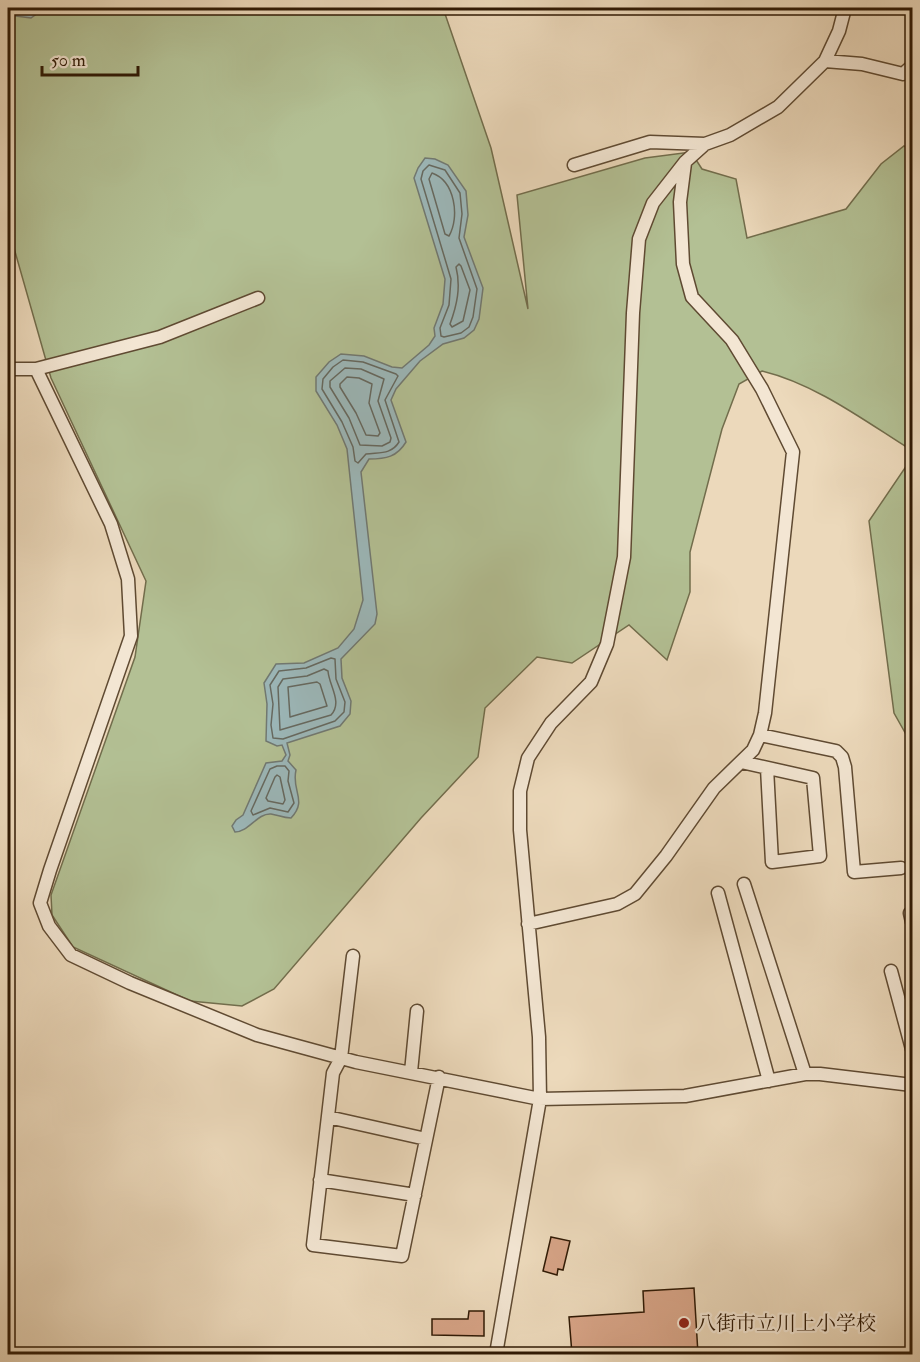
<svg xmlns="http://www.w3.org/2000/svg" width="920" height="1362" font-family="'IM FELL Double Pica','Noto Serif JP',serif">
<rect width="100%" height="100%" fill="#ecd9bb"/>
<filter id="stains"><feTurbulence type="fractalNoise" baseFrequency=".00333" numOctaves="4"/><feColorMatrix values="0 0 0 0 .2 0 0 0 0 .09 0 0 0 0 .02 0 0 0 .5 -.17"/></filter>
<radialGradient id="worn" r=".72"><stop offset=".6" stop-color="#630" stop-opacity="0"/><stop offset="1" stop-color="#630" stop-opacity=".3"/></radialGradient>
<path fill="#b3c094" stroke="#726d4c" stroke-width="1.5" d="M 8,8 L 443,8 L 491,148 L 528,309 L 517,195 L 645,158 L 691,152 L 702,169 L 736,179 L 747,238 L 846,209 L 881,164 L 904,146 L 912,150 L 912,745 L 894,713 L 869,521 L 907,465 L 908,448 C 862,419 815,384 762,371 L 739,384 L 722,429 L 690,552 L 690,592 L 667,660 L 629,625 L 572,663 L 537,657 L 485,708 L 478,757 L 421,818 L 274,989 L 242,1006 L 190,1001 L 73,947 L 52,915 L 51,895 L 135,657 L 146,581 L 51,378 L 8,227 Z"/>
<path fill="#9cb8ba" stroke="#717972" stroke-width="1.5" d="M 8,8 L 45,8 L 31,18 L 8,15 Z
M 425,158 L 435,159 L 448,165 L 466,191 L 468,215 L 464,237 L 483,288 L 479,319 L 474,330 L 464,338 L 443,344 L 420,361 L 396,389 L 391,400 L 406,442 C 397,457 386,459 369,459 L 361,472 L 377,614 L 375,624 L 341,659 L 342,678 L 351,701 L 350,714 L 340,726 L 287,743 L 290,755 L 288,761 L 296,770 C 291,791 308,800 291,818 C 283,818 278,815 271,814 C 257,813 249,832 235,832 L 232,826 L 236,820 L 243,815 L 266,763 L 282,761 L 286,755 L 282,745 L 277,746 L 266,741 L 267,704 L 264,683 L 276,664 L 304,663 L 338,648 L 354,629 L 363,600 L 347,449 L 337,425 L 316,391 L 316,377 L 329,362 L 341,354 L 364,356 L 392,367 L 402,368 L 429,345 L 435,336 L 434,328 L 443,304 L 445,279 L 414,178 L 418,168 Z"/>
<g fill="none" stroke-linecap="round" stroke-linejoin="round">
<path stroke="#666960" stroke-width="1.5" d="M 429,165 L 445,170 L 460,193 L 462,214 L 459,238 L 477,289 L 473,317 L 469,327 L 461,333 L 444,337 L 441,336 L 440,328 L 449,305 L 451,279 L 421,179 L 423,171 Z
M 432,173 C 455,181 460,217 449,236 L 445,234 L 429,179 Z
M 459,264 L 461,266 L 470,290 L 463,321 L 452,327 L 450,324 C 457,305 461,287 456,267 Z
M 343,360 L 363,362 L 396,374 L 398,376 L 385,400 L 399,442 C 391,455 379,452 366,454 L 358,463 L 355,461 L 353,447 L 342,422 L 322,389 L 323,379 L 333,367 Z
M 345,368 L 361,369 L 384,379 L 378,401 L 391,438 L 390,442 L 382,446 L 360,445 L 349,418 L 330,387 L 330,381 Z
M 347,377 L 359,378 L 372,384 L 369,403 L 380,433 L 378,436 L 366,435 L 356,413 L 340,387 L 340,384 Z
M 331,658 L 335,659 L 336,679 L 345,702 L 344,712 L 335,721 L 283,739 L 273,738 L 271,725 L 273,704 L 270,685 L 279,671 L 306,668 Z
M 324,669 L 328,671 C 329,686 343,702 331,715 L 280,730 L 278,687 L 283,679 L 307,676 Z
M 317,682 L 320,684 L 327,706 L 290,717 L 288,687 Z
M 277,766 L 285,766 L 289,771 L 288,781 L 294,803 L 288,812 L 270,808 L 253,815 L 251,811 L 270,769 Z
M 277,775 L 280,777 L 285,800 L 283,804 L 268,801 L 266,798 L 275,777 Z"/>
</g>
<path fill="#d7a487" stroke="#301a05" stroke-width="1.5" d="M 551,1237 L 570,1241 L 563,1270 L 558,1269 L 557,1275 L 543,1271 Z
M 694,1288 L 698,1354 L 572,1354 L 569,1317 L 644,1312 L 643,1291 Z
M 469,1311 L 484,1311 L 484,1336 L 432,1335 L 432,1319 L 468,1319 Z"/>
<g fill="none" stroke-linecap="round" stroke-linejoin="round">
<g stroke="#5f4a32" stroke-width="15">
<path id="minor" d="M 825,61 L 862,64 L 903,74 L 912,66
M 574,165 L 650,142 L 705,144 L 730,135 L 778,107 L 825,61 L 839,31 L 845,8
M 8,369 L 36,369 L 160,337 L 258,298
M 36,369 L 111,524 L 128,579 L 131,636 L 50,870 L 40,903 L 49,926 L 71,955 L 130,983 L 257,1035 L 356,1062 L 540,1099 L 685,1096 L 805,1074 L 820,1074 L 912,1085
M 760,735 L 836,751 L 842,757 L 845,767 L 854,872 L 901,868
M 741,762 L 813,778 L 820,856 L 772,862 L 767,768
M 744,884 L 805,1074
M 718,893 L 769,1081
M 910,913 L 912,922
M 528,924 L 617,904 L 635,894 L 666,856 L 714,788 L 753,750 L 760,735 L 765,713 L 793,452 L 762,389 L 732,340 L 692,297 L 683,264 L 680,202 L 685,163
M 353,956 L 341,1058 L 333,1073 L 313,1245 L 402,1256 L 439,1077
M 891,971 L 912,1049
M 411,1072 L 417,1011
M 328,1117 L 426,1139
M 320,1180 L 415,1195
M 496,1354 L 540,1099 L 539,1037 L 520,830 L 520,791 L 528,758 L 551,723 L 591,682 L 607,644 L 624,557 L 633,313 L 639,239 L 653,203 L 685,162 L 705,144"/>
</g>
<use href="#minor" stroke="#f3e6d3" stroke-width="12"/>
</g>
<circle fill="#8f2418" stroke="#f3e6d3" stroke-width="2" cx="684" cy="1323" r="6"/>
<g text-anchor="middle" stroke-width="4.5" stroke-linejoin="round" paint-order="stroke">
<g font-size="20" fill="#301a05" stroke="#f3e6d3" text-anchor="start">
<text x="696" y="1330">八街市立川上小学校</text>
</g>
</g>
<rect width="920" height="1362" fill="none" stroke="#ecd9bb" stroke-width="30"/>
<rect x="9" y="9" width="902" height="1344" fill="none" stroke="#301a05" stroke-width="3"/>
<rect x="15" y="15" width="890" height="1332" fill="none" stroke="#301a05" stroke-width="1.5"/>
<path d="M42 66v9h96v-9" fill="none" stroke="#301a05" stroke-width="3"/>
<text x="51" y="66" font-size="18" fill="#301a05" stroke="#f3e6d3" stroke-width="4.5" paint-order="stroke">50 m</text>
<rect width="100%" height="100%" filter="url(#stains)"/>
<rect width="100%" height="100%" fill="url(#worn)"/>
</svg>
